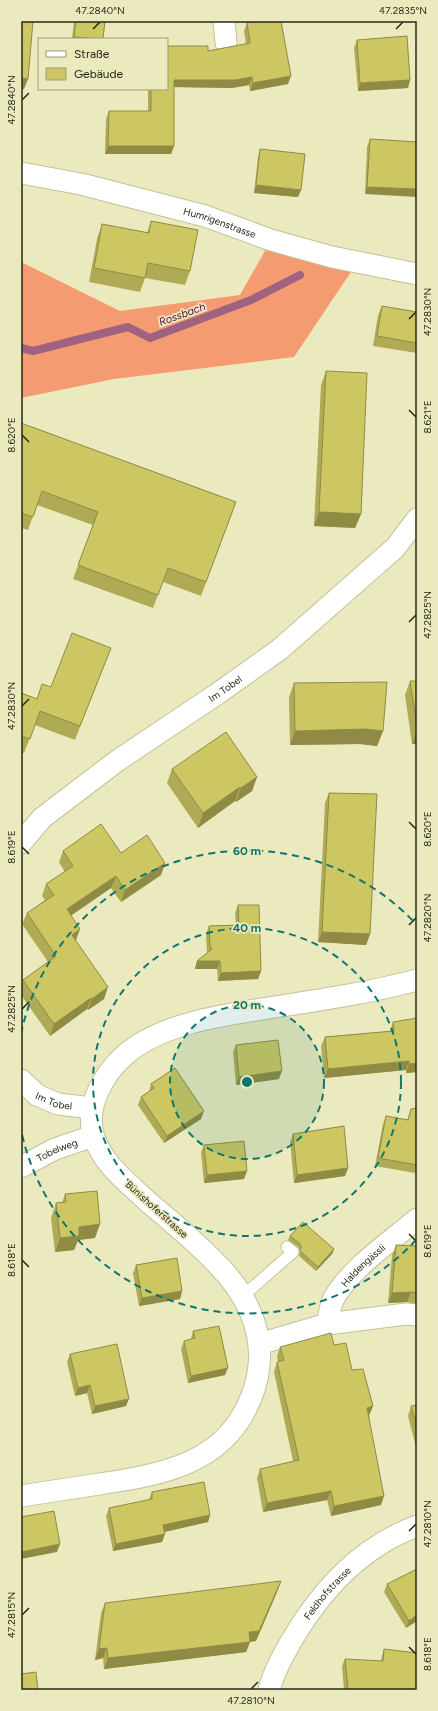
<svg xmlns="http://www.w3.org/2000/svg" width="438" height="1711" font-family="Figtree,sans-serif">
<rect width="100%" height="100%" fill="#ebeabe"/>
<path fill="#f49b71" d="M 271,240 L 357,263 L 294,357 L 114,379 L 21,398 L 21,262 L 120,311 L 240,295 Z"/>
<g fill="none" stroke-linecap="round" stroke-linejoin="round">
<path stroke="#9f6280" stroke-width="8" d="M 21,348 L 33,351 L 128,327 L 150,338 L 251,300 L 300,275"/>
<g stroke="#c3c297" stroke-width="13">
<path id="lane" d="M 243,1296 L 293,1252 L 287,1247"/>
</g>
<g stroke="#c3c297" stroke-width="23">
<g id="street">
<path d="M 224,21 L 226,43"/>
<path id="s1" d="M 21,173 L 81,184 L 205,216 L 271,240 L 332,257 L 417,274"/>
<path id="s2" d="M 21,843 L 42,818 L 117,761 L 217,694 L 279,650 L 395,548 L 417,519"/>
<path id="s3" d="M 21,1080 L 37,1095 L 58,1104 L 92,1108"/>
<path id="s4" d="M 21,1167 L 55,1149 L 93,1136"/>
<path id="s5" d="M 327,1324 C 329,1316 330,1305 334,1298 C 352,1267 390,1242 417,1219"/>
<path d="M 259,1344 L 327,1324 L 406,1314 L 417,1315"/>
<path d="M 21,1496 C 47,1492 73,1488 99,1484 C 151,1476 208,1468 239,1421 C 250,1404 257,1386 259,1366 C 263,1327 244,1291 217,1264 C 195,1241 171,1221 147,1201 C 127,1182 103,1164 94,1137 C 84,1107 104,1073 126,1054 C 165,1021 232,1014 281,1006 C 327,999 372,992 417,980"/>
<path id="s6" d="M 269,1690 C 273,1674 281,1659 289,1645 C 318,1594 360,1547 417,1526"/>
</g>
</g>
<use href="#lane" stroke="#fff" stroke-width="11"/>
<use href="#street" stroke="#fff" stroke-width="21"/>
</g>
<path fill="#afaa55" d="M 74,21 L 105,21 L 103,39 L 72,39 Z
M 247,23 L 288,84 L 250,91 L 249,85 L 232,88 L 174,87 L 174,146 L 171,154 L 105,154 L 106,119 L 109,111 L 148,111 L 148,89 L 167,89 L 208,51 L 246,44 L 244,31 Z
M 357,40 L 410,80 L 408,88 L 358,91 L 354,48 Z
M 370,139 L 417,142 L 365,194 L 367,147 Z
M 260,149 L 298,197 L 254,193 L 258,157 Z
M 151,221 L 190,271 L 185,285 L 145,278 L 140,292 L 89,282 L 97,239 L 102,224 L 147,233 Z
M 382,306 L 417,312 L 417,353 L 373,346 L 378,315 Z
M 326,371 L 361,514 L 355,528 L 314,526 L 321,385 Z
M 21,423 L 236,502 L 201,596 L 163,582 L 153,608 L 73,579 L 93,525 L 37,505 L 28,530 L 21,528 Z
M 105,662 L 75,740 L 35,725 L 24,753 L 21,752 L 21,693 L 37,699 L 51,687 Z
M 410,681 L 417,681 L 417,744 L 412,744 L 405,695 Z
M 294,683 L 383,731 L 377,746 L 360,744 L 290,745 L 289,697 Z
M 172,769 L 257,777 L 252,791 L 236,802 L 235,801 L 198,828 L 167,783 Z
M 329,793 L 370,934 L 366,945 L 318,942 L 325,803 Z
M 63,851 L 121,853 L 165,863 L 161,875 L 121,902 L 111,888 L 71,916 L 80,929 L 76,941 L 104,999 L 88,1010 L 87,1009 L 50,1036 L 21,995 L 21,985 L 23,980 L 48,962 L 22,924 L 27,913 L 45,900 L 42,896 L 46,884 L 65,872 L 59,862 Z
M 238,905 L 261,971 L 258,979 L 218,981 L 217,969 L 195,969 L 197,961 L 207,953 L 206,934 L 209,926 L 236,925 L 235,913 Z
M 417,1018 L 417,1072 L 406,1073 L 406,1070 L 324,1078 L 321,1046 L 325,1037 L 390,1031 L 393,1022 Z
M 236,1045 L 279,1079 L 236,1085 L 233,1052 Z
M 151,1084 L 201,1119 L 164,1143 L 138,1105 L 141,1097 L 149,1092 Z
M 417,1108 L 417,1168 L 415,1173 L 375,1166 L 383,1124 L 386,1116 L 407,1120 L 411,1109 Z
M 293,1134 L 348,1168 L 345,1176 L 294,1183 L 290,1142 Z
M 204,1145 L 244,1179 L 204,1183 L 201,1152 Z
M 65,1194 L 95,1238 L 78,1240 L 74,1250 L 55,1252 L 51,1218 L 56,1203 L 62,1203 Z
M 290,1236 L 334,1249 L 332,1254 L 316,1271 L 299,1256 L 300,1250 L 298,1247 L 288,1240 Z
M 396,1245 L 417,1246 L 417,1304 L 407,1302 L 388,1303 L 392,1255 Z
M 136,1265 L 182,1291 L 180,1299 L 139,1306 L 133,1273 Z
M 193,1331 L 225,1375 L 188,1383 L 181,1349 L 184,1341 L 191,1339 Z
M 334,1345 L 352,1370 L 373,1406 L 369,1416 L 381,1505 L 331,1516 L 327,1500 L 263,1512 L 257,1478 L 260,1469 L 293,1461 L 274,1372 L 277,1362 L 278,1362 L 277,1356 L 280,1347 Z
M 70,1354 L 126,1406 L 92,1414 L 87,1393 L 75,1396 L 67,1362 Z
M 417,1405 L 417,1451 L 408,1416 L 411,1406 Z
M 152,1492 L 210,1515 L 208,1522 L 164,1532 L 162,1542 L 113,1551 L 106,1516 L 109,1508 L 149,1500 Z
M 417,1569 L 417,1621 L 406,1628 L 384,1592 L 387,1584 Z
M 277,1592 L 256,1641 L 250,1642 L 246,1652 L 104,1669 L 103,1658 L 95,1660 L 101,1613 L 105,1603 Z
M 384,1649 L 417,1690 L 344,1690 L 342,1666 L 345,1659 L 381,1661 L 382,1656 Z"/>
<path fill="#8f8b45" d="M 74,37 L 97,39 L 73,39 Z
M 291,76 L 288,84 L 250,91 L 253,83 Z
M 252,77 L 249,85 L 232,88 L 171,87 L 174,80 Z
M 21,78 L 28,79 L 24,89 L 21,89 Z
M 410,80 L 408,88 L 358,91 L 360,83 Z
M 108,146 L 174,146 L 171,154 L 105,154 Z
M 256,185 L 301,190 L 298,197 L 254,193 Z
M 367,187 L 417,189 L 417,197 L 365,194 Z
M 319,512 L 361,514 L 355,528 L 314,526 Z
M 365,729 L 383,731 L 377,746 L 360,744 L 290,745 L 295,731 Z
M 417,731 L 417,744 L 412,744 Z
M 257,777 L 252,791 L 236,802 L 241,788 Z
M 240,787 L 235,801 L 198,828 L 203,813 Z
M 165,863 L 161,875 L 121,902 L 125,890 Z
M 116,876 L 111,888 L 62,921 L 67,909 Z
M 80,929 L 75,941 L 72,935 Z
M 322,932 L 370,934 L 366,945 L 318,942 Z
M 197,961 L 220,961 L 217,969 L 195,969 Z
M 261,971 L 258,979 L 218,981 L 221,973 Z
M 108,987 L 104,999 L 88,1010 L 92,999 Z
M 91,998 L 87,1009 L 50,1036 L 54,1024 Z
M 409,1061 L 406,1070 L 324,1078 L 328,1069 Z
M 417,1063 L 417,1072 L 406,1073 L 409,1064 Z
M 282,1071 L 279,1079 L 236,1085 L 239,1077 Z
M 204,1111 L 201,1119 L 164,1143 L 167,1136 Z
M 348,1168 L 345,1176 L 294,1183 L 297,1175 Z
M 247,1171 L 244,1179 L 204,1183 L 207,1175 Z
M 100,1224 L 95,1238 L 78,1240 L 74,1250 L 55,1252 L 60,1238 L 79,1227 Z
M 334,1249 L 332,1254 L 316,1271 L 318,1267 Z
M 182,1291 L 180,1299 L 139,1306 L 142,1298 Z
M 411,1292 L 407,1302 L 388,1303 L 392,1293 Z
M 228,1368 L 225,1375 L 188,1383 L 191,1376 Z
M 90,1385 L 87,1393 L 75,1396 L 78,1388 Z
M 129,1399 L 126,1406 L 92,1414 L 95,1406 Z
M 373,1406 L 369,1415 L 364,1417 L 367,1408 Z
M 331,1491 L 327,1500 L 263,1512 L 267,1503 Z
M 384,1496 L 381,1505 L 331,1516 L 334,1506 Z
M 210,1515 L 208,1522 L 160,1533 L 163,1525 Z
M 165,1534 L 162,1542 L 113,1551 L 116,1544 Z
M 60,1544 L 57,1552 L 21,1559 L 21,1552 Z
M 281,1581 L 277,1592 L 256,1641 L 245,1642 L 249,1632 Z
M 417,1615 L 417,1621 L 406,1628 L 409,1621 Z
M 250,1642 L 246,1652 L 104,1669 L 108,1658 Z
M 107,1648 L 103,1658 L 95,1660 L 99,1649 Z"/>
<path fill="#ccc663" stroke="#8f8b45" d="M 21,21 L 33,21 L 28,79 L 21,78 Z
M 76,21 L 105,21 L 103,39 L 74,37 Z
M 259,21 L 281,21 L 291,76 L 253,83 L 252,77 L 235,80 L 174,80 L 174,146 L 108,146 L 109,111 L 151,111 L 151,89 L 167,89 L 167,46 L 208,46 L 208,51 L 250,43 L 247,23 Z
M 407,36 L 410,80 L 360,83 L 357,40 Z
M 370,139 L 417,142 L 417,189 L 367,187 Z
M 260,149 L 305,154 L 301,190 L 256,185 Z
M 151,221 L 198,230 L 190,271 L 148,263 L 145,278 L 94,268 L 102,224 L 149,233 Z
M 382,306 L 417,312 L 417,343 L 377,336 Z
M 326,371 L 367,373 L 361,514 L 319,512 Z
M 21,423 L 236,502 L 206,582 L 168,568 L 158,595 L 78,565 L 98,512 L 42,491 L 33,517 L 21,513 Z
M 72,633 L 111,648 L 80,726 L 40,711 L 30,739 L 21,736 L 21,693 L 37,699 L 42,684 L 51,687 Z
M 410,681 L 417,681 L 417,726 Z
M 387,682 L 383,731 L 365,729 L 295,731 L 294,683 Z
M 226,732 L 257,777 L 241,788 L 240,787 L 203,813 L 172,769 Z
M 329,793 L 377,794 L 370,934 L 322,932 Z
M 101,824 L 121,853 L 147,835 L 165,863 L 125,890 L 116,876 L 67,909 L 80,929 L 72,935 L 108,987 L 92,999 L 91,998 L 54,1024 L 23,980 L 56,956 L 27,913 L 54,895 L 46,884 L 73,866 L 63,851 Z
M 238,905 L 259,905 L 261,971 L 221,973 L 220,961 L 197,961 L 212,949 L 210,946 L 209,926 L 239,925 Z
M 417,1018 L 417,1063 L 409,1064 L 409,1061 L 328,1069 L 325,1037 L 394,1031 L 393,1022 Z
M 278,1040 L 282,1071 L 239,1077 L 236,1045 Z
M 175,1068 L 204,1111 L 167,1136 L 141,1097 L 154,1088 L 151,1084 Z
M 417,1108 L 417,1165 L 378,1158 L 386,1116 L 408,1120 L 411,1109 Z
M 344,1126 L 348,1168 L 297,1175 L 293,1134 Z
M 244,1141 L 247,1171 L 207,1175 L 204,1145 Z
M 97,1191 L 100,1224 L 79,1227 L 79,1236 L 60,1238 L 56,1203 L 66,1202 L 65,1194 Z
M 303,1222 L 334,1249 L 318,1267 L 300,1251 L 301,1246 L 299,1243 L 290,1236 Z
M 396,1245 L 417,1246 L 417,1293 L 411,1292 L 392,1293 Z
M 177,1258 L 182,1291 L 142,1298 L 136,1265 Z
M 219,1326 L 228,1368 L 191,1376 L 184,1341 L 195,1338 L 193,1331 Z
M 331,1333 L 334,1345 L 346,1343 L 352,1370 L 363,1369 L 373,1406 L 367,1408 L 384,1496 L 334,1506 L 331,1491 L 267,1503 L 260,1469 L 299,1460 L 277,1362 L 284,1360 L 280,1347 Z
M 117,1344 L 129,1399 L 95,1406 L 90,1385 L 78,1388 L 70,1354 Z
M 417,1405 L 417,1427 L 411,1406 Z
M 204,1482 L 210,1515 L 163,1525 L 165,1534 L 116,1544 L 109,1508 L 152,1499 L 152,1492 Z
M 54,1511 L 60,1544 L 21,1552 L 21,1517 Z
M 417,1569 L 417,1615 L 409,1621 L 387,1584 Z
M 281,1581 L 259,1631 L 249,1632 L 250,1642 L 108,1658 L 107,1648 L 99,1649 L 105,1603 Z
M 384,1649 L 417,1653 L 417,1690 L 364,1690 L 348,1689 L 345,1659 L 383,1661 Z
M 36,1672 L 38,1690 L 21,1690 L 21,1674 Z"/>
<path fill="none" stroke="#282716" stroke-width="1.5" d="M 93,29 L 100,22M 396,29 L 403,22M 22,100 L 29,93M 409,319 L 416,312M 409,410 L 416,417M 22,435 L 29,442M 409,622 L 416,615M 22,706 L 29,699M 409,822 L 416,829M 22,847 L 29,854M 409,925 L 416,918M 22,1009 L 29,1002M 409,1234 L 416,1241M 22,1260 L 29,1267M 409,1531 L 416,1524M 22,1615 L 29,1608M 409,1647 L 416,1654M 251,1689 L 258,1682"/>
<circle cx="247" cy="1082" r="77" fill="#0f766e" fill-opacity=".12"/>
<g fill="none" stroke="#0f766e" stroke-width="2" stroke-dasharray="7 5">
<circle cx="247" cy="1082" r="77"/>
<circle cx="247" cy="1082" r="154"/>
<path d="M416 1240A231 231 0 0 1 21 1130M21 1034A231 231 0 0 1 416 924"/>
</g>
<g text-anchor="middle" stroke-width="3.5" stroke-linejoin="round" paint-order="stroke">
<g font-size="10" fill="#282716" stroke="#ebeabe">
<text dy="4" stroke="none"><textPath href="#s1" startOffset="205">Humrigenstrasse</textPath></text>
<text dy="4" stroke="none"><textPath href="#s2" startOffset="257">Im Tobel</textPath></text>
<text dy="4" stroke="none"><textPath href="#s3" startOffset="40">Im Tobel</textPath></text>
<text dy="4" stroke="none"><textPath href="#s4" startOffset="40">Tobelweg</textPath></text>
<text transform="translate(157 1209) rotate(42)" y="4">Bünishoferstrasse</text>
<text dy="4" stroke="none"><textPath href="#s5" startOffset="71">Haldengässli</textPath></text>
<text dy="4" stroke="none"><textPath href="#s6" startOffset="114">Feldhofstrasse</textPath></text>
</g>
<g font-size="11" font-style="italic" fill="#57093e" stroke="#ebeabe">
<text transform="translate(182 314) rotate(-20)" y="4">Rossbach</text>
</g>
</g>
<circle cx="247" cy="1082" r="6" fill="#0f766e" stroke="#ebeabe" stroke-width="2"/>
<g font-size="12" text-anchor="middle" font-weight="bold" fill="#0f766e" stroke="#ebeabe" stroke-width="3.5" stroke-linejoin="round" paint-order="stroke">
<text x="247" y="855">60 m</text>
<text x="247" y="932">40 m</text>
<text x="247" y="1009">20 m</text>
</g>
<rect width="438" height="1711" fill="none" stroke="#ebeabe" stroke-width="44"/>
<rect x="38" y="38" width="130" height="52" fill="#ebeabe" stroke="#9d9c7b"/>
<rect x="46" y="51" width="20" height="6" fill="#ffffff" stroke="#9d9c7b"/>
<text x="74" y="58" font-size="12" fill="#282716">Straße</text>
<rect x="46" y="68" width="20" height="12" fill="#ccc663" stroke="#9d9c7b"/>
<text x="74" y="78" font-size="12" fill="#282716">Gebäude</text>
<rect x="22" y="22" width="394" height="1667" fill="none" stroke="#282716" stroke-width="1.5"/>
<g font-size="10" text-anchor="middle" fill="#282716">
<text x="100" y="14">47.2840°N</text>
<text x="403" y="14">47.2835°N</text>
<text transform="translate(11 100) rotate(-90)" y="4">47.2840°N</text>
<text transform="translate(427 312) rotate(-90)" y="4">47.2830°N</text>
<text transform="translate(427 417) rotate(-90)" y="4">8.621°E</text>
<text transform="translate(11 435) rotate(-90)" y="4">8.620°E</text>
<text transform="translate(427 615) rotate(-90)" y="4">47.2825°N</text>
<text transform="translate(11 706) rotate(-90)" y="4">47.2830°N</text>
<text transform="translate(427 829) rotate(-90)" y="4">8.620°E</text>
<text transform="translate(11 847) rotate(-90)" y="4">8.619°E</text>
<text transform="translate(427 918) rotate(-90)" y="4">47.2820°N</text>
<text transform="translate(11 1009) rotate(-90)" y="4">47.2825°N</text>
<text transform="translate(427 1241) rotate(-90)" y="4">8.619°E</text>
<text transform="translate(11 1260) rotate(-90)" y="4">8.618°E</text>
<text transform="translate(427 1524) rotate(-90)" y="4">47.2810°N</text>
<text transform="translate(11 1615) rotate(-90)" y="4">47.2815°N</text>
<text transform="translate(427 1654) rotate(-90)" y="4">8.618°E</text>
<text x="251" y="1704">47.2810°N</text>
</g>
</svg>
